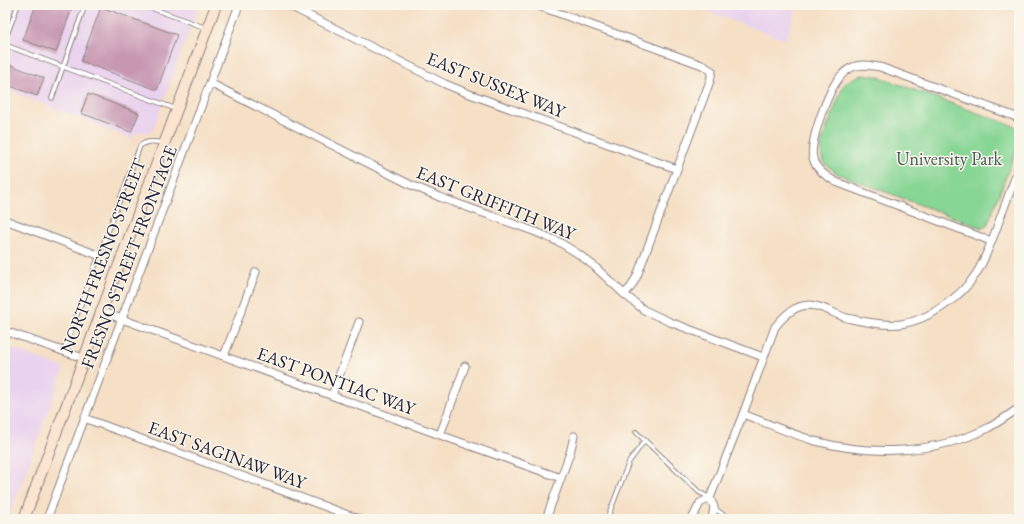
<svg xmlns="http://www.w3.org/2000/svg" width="1024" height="524" font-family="'EB Garamond',serif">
<rect width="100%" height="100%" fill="#fbf7ec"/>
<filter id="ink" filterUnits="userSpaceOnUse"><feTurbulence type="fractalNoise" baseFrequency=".025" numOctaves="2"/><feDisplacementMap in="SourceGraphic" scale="8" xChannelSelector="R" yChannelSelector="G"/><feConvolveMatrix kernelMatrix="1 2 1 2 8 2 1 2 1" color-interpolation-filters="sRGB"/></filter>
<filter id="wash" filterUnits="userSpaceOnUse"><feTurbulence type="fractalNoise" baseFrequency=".012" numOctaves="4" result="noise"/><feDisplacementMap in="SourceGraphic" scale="16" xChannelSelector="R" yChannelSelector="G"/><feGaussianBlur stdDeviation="0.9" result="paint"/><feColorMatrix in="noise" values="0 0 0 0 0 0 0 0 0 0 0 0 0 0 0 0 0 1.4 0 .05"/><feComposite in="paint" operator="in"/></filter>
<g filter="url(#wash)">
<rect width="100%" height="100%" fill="#f5dfc5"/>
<path fill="#e9d2ee" d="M 5,5 L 199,5 L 153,129 L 151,132 L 139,132 L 134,135 L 132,139 L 5,89 Z
M 691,5 L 798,5 L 785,40 Z
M 5,346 L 64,368 L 8,519 L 5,519 Z"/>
<path fill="#88d695" stroke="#557c68" d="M 861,75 L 876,76 L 1019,128 L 1019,143 L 987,226 L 982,228 L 838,174 L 825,164 L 822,157 L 821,144 L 843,86 L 848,81 Z"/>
<g id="blocks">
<path fill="#c797b2" d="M 36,5 L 73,5 L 56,52 L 23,40 Z
M 101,7 L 177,35 L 157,90 L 81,61 Z
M 5,63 L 44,78 L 37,96 L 5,84 Z
M 88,94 L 139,113 L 131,132 L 81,113 Z"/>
</g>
</g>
<g filter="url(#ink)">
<use href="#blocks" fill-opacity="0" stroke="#8c8080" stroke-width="1"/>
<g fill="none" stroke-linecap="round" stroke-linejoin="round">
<g stroke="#8c8080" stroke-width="5.5">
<path id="lane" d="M 143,5 L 206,28
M 5,40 L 18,5
M 5,45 L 176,109
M 52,98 L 85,5
M 63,352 L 140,146 C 146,140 154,141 162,143
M 636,432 L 699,492 L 710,498
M 714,508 L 729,519
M 607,519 L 629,462 L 645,440"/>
</g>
<g stroke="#8c8080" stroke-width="9">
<path id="street" d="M 288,5 L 445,84 L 467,93 L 677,169
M 536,5 L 702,65 L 712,71 L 710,81 L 637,276 L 631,287 L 624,294
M 210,83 L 411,185 L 442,198 L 536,232 L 559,242 L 577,253 L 594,266 L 624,294 L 644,310 L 670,322 L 763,357
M 5,220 L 98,255
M 991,241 L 836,182 C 826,176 816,170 813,158 C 809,143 825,103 832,89 C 836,81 844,70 853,67 C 862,63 871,66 880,67 L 1019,118
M 100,311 L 440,435 L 561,478
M 5,331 L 83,358
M 224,356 L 256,272
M 332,395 L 359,322
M 743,414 C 767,423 791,434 815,441 C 870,456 936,454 988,428 C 999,422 1009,415 1019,408
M 84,418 L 359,519
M 440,435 L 465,366
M 710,498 L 714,507 L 712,519
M 47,519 L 239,5
M 546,519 L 570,453 L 574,436
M 692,519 L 700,503 L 710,498 L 743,414 L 775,327 C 784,316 794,305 810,305 C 823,306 834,314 847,318 C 864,322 883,326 901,324 C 929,320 961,297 976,274 C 985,260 991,243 997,227 C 1004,207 1012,187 1019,167"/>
</g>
<g stroke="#8c8080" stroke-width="12">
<path id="secondary" d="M 24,519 L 216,5"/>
</g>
<use href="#lane" stroke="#fff" stroke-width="3.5"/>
<use href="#street" stroke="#fff" stroke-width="7"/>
<use href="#secondary" stroke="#fce5d0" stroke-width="10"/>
</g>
</g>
<g text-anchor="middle" stroke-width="3" stroke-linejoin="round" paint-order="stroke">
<g font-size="18" fill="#22223b" stroke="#fbf7ec">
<text transform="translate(496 85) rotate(22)" y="6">EAST SUSSEX WAY</text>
<text transform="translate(496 203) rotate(22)" y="6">EAST GRIFFITH WAY</text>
<text transform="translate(103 256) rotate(-69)" y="6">NORTH FRESNO STREET</text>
<text transform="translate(129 257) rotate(-69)" y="6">FRESNO STREET FRONTAGE</text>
<text transform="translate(336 381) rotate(20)" y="6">EAST PONTIAC WAY</text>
<text transform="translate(227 455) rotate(20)" y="6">EAST SAGINAW WAY</text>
</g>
<g font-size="18" fill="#415856" stroke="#fbf7ec">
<text x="949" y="165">University Park</text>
</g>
</g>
<rect width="1024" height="524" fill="none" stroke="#fbf7ec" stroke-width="20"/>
</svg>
